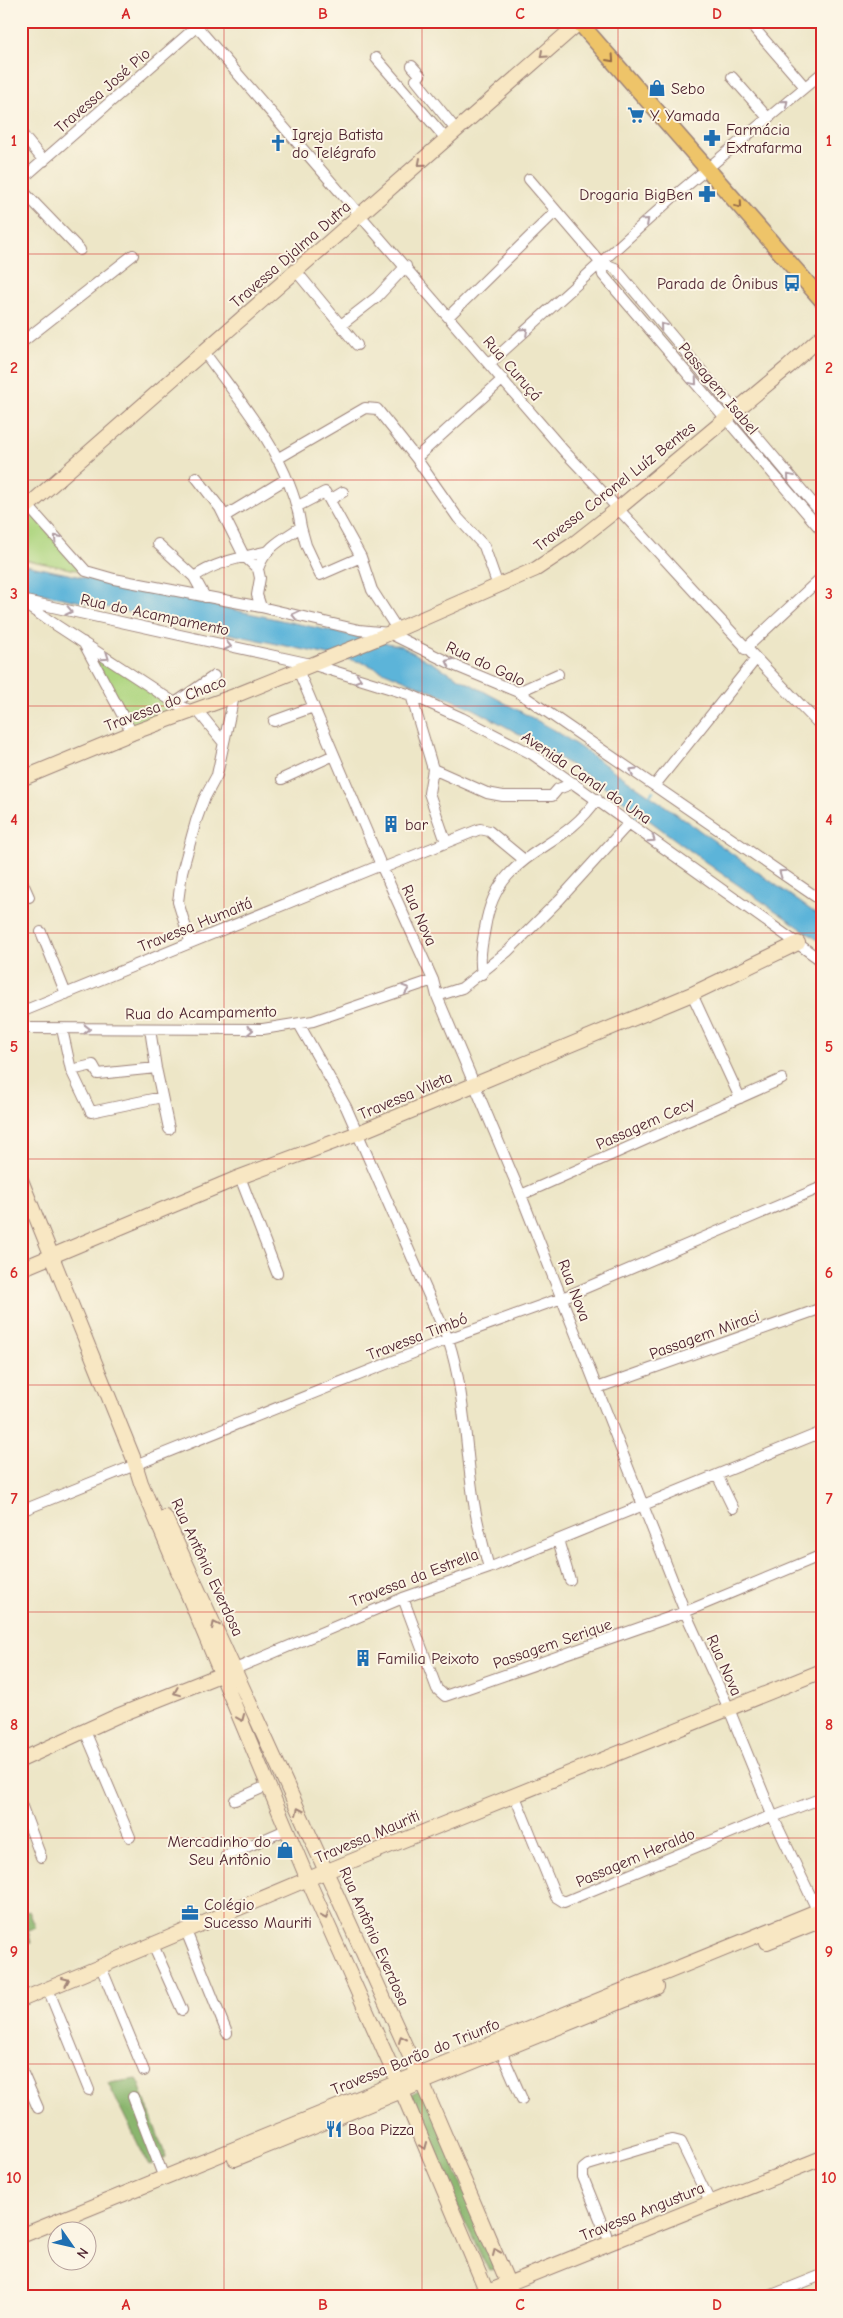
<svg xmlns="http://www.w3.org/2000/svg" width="843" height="2318" font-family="'Comic Neue',sans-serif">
<rect width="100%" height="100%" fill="#fcf5e5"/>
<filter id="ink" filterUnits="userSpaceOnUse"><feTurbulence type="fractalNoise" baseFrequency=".02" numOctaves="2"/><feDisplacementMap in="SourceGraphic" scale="10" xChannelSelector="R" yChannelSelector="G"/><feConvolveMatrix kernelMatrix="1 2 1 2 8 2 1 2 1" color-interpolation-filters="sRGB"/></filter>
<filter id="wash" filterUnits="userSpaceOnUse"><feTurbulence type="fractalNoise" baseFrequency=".0096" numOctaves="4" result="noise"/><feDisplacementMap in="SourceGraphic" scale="20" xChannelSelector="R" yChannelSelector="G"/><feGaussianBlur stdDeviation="1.12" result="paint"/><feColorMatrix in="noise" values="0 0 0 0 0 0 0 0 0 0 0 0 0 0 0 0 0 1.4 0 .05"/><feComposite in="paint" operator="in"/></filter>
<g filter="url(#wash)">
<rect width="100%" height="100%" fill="#ede6c7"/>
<path fill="#add57f" stroke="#7c7a55" d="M 27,504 L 81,571 L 21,559 L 21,509 Z
M 87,644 L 185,710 L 136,734 Z"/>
<path fill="#8ab66e" stroke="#6a6a4c" d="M 29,1911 L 36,1928 L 28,1930 L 31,1943 L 25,1944 L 21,1938 L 21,1914 Z
M 137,2079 L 166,2157 L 149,2166 L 108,2083 Z
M 424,2087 L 495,2270 L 489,2271 L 404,2098 Z"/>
<path fill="#5cb4d9" stroke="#536a82" d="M 21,564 L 401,646 L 556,731 L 671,810 L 822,918 L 822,943 L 715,869 L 599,783 L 532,741 L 474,709 L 361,662 L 21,589 Z"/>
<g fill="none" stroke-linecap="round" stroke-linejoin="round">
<path stroke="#5cb4d9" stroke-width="2.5" d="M 648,798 L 653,791
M 634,818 L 639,811"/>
</g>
</g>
<g filter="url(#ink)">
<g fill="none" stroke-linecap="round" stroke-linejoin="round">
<g stroke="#9c8279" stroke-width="12">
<path id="street" d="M 192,21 L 564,451 C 651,542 733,637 822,727
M 748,21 L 805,87
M 376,58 L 447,140
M 412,66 L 420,75 L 416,80 L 457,131
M 732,77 L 768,118
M 21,133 L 44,161
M 529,179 L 600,262 L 615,268 L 822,514
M 21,180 L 203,21
M 21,189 L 80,250
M 600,262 L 603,275 L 822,531
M 296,271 L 357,345
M 448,317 L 556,211
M 341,325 L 377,297 L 406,266
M 21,343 L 133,255
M 204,352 C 243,405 291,460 301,527 C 283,539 265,547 258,569
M 489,364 L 672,198 L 822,73
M 416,458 L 503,379
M 277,459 L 365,408 L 377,409 L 416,458 L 458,518 L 484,546 L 498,586
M 196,477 L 220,508 L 244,556 L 258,569 L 260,578 L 257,595 L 261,607
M 21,498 L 86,571 L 114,579 L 261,607 L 359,630 L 389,633 L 458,667 L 518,692 L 822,901
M 330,500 L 343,492
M 298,506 L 325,492 L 361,557 L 372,590 L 397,629
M 225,516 L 286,479
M 301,527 L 306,545 L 320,575 L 361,557
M 158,544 L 194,577 L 205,597
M 194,577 C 215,562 243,557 268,551
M 21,600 L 311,664 L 411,695 L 462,718 L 532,754 L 822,961
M 24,604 L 175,703 L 191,711
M 83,642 L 132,733
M 745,649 L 822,577
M 298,670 L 381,865 L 433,980 L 437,996 L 521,1195 L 685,1612 L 729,1709 L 773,1817 L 820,1916
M 518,692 L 558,674
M 411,695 L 433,769 L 429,793 L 446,842
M 175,703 L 214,676
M 197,710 L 223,742
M 274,721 L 313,707
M 433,769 L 487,793 L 503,796 L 552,796 L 558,789 L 574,783
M 282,779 L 334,755
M 655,785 L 755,660
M 383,868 L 480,829 L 489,831 L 523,859
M 21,879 L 29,897
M 41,932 L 66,994
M 190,941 L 178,902 L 182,872 L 196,821 L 204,799 L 217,775 L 234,696
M 482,974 C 479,957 482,945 485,928 C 497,849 560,855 597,799
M 692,994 L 740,1098
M 437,996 L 462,988 L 508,951 L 560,899 L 629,823
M 21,1012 L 381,865
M 299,1024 L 346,1107 L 448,1339 C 464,1388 465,1438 472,1489 C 475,1516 482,1542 489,1568
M 21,1028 L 263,1029 L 313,1021 L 433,980
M 62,1029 L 71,1070 L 91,1112 L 162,1097
M 150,1029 L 156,1068 L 169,1129
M 71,1070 L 93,1065 L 98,1074 L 156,1068
M 240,1177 L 277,1273
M 521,1195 L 782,1079
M 597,1388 L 822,1308
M 717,1475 L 733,1508
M 21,1511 L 448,1339 L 562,1298 L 822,1187
M 558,1540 L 570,1580
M 403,1598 L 437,1689 L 445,1696 L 685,1612 L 822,1555
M 235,1669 L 403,1598 L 489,1568 L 822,1432
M 85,1731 L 130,1837
M 514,1794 L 556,1897 L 564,1902 L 773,1815
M 235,1800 L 269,1785
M 21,1804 L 41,1857
M 773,1817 L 822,1798
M 226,1856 L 288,1829
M 186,1931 L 227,2033
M 153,1945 L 182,2010
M 101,1967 L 144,2071
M 48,1989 L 89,2090
M 501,2051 L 522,2099
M 21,2069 L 38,2108
M 133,2097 L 164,2178
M 606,2234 L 583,2177 L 583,2169 L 588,2165 L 667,2141 L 673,2140 L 681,2142 L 710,2202
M 767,2297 L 822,2275"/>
</g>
<g stroke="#9c8279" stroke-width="16">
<path id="secondary" d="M 21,512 L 581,21
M 21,779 L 132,733 L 234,696 L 383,636 L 536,569 L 572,545 L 619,508 L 788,367 L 822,336
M 21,1180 L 133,1457 L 141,1483 L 308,1880 L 398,2082 L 489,2297
M 21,1269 L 240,1177 L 358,1133 L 476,1084 L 692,994 L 798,943
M 165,1517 L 424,2087 L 514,2297
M 21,1760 L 117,1716 L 230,1671
M 767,1942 L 822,1920
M 21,2000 L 327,1871 L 822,1671
M 235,2159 L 657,1987
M 21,2236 L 822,1909
M 475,2297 L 822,2158"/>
</g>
<g stroke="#9c8279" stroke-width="18">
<path id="primary" d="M 578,21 L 822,300"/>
</g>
<use href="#street" stroke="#fff" stroke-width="10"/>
<use href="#secondary" stroke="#f8e7c3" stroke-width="14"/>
<use href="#primary" stroke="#eec469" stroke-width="15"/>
</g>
<defs><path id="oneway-chevron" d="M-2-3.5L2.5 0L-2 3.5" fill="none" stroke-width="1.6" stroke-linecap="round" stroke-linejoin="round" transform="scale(1.25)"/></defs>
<g stroke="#a18377">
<use href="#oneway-chevron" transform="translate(543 55) rotate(138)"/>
<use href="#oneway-chevron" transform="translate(421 163) rotate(139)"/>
<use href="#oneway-chevron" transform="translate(215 1625) rotate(-115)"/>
<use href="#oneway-chevron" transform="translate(177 1692) rotate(158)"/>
<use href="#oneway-chevron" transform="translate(241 1718) rotate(67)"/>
<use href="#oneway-chevron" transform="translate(299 1811) rotate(-114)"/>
<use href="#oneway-chevron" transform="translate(325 1916) rotate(66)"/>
<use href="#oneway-chevron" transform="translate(66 1981) rotate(-23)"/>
<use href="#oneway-chevron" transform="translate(402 2039) rotate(-114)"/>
<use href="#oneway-chevron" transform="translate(424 2146) rotate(67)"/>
<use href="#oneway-chevron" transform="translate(496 2252) rotate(-113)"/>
</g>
<g stroke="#946947">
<use href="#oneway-chevron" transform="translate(611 59) rotate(48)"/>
<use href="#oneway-chevron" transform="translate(739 205) rotate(50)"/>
</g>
<g stroke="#ae9aa0">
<use href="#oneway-chevron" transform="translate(785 103) rotate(-40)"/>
<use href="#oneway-chevron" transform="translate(646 221) rotate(-42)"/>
<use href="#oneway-chevron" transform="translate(663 326) rotate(-130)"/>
<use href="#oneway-chevron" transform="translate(525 331) rotate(-43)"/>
<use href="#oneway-chevron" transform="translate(694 382) rotate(50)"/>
<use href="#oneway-chevron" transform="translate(790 477) rotate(-130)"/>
<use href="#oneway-chevron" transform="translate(57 538) rotate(-132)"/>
<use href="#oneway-chevron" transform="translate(69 611) rotate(12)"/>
<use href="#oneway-chevron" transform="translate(295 615) rotate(-167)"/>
<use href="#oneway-chevron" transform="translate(228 646) rotate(12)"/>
<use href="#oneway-chevron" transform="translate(106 657) rotate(34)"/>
<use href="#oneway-chevron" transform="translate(449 662) rotate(-154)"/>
<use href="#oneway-chevron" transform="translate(358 679) rotate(17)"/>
<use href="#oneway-chevron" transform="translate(633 771) rotate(-148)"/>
<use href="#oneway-chevron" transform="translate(652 839) rotate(35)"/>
<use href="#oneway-chevron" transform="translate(782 873) rotate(-145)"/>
<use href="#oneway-chevron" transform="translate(406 989) rotate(-19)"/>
<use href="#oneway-chevron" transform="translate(87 1029)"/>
<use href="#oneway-chevron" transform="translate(250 1030) rotate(-2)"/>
</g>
</g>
<path fill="none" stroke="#d62828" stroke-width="1" stroke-opacity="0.55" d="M 224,21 L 224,2297M 422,21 L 422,2297M 618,21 L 618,2297M 21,254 L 822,254M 21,480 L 822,480M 21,706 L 822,706M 21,933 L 822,933M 21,1159 L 822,1159M 21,1385 L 822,1385M 21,1612 L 822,1612M 21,1838 L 822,1838M 21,2064 L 822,2064"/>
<defs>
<g id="shop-bare" transform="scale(1.35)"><path d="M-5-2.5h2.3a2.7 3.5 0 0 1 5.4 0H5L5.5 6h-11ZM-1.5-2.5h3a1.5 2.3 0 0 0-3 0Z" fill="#1f6fb2" stroke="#fcf5e5" stroke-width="2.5" paint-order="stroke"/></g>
<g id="supermarket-bare" transform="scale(1.35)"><path d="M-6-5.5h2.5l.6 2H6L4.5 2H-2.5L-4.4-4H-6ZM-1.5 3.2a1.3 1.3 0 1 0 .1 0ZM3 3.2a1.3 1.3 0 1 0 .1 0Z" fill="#1f6fb2" stroke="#fcf5e5" stroke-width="2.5" paint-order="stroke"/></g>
<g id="pharmacy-bare" transform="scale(1.35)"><path d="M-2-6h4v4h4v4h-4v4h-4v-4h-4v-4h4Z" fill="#1f6fb2" stroke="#fcf5e5" stroke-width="2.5" paint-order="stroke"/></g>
<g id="church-bare" transform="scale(1.35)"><path d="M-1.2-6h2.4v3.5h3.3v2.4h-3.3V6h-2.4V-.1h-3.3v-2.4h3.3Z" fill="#1f6fb2" stroke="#fcf5e5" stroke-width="2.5" paint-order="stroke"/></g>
<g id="bus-bare" transform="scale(1.35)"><path d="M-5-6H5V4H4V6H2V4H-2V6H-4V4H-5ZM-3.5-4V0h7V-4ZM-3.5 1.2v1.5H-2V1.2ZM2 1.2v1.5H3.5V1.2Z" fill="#1f6fb2" stroke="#fcf5e5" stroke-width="2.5" paint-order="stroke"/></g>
<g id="building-bare" transform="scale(1.35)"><path d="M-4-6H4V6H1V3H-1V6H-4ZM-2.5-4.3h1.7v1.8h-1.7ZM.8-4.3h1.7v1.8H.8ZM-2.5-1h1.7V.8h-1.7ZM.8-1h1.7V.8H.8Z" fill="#1f6fb2" stroke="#fcf5e5" stroke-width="2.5" paint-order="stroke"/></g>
<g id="office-bare" transform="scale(1.35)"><path d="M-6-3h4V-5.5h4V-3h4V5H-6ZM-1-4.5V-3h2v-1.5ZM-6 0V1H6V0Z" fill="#1f6fb2" stroke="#fcf5e5" stroke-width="2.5" paint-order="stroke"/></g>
<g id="restaurant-bare" transform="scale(1.35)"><path d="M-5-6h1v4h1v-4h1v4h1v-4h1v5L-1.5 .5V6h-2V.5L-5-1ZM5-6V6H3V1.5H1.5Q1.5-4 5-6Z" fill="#1f6fb2" stroke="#fcf5e5" stroke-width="2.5" paint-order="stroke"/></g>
</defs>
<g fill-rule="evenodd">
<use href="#shop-bare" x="657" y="88"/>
<use href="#supermarket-bare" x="636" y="115"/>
<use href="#pharmacy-bare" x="712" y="138"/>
<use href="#church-bare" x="278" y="143"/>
<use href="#pharmacy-bare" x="707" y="194"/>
<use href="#bus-bare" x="792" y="283"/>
<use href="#building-bare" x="391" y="824"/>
<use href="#building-bare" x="363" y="1658"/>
<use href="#shop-bare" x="285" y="1850"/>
<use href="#office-bare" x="190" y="1913"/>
<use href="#restaurant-bare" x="334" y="2129"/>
</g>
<g text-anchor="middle" stroke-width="4" stroke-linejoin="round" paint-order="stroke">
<g font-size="16" fill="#4a1f2b" stroke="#fcf5e5" text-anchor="start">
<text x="671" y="94">Sebo</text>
<text x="650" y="121">Y. Yamada</text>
<text x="726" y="135">Farmácia<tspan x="726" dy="18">Extrafarma</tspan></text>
<text x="292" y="140">Igreja Batista<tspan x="292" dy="18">do Telégrafo</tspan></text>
<text x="693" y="200" text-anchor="end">Drogaria BigBen</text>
<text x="778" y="289" text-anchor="end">Parada de Ônibus</text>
<text x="405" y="830">bar</text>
<text x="377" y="1664">Familia Peixoto</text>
<text x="271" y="1847" text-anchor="end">Mercadinho do<tspan x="271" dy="18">Seu Antônio</tspan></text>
<text x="204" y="1910">Colégio<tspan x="204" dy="18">Sucesso Mauriti</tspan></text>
<text x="348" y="2135">Boa Pizza</text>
</g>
<g font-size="16" fill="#4a1f2b" stroke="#fcf5e5">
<text transform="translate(102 90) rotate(-41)" y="6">Travessa José Pio</text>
<text transform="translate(290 254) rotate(-41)" y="6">Travessa Djalma Dutra</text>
<text transform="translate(513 368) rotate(49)" y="6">Rua Curuçá</text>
<text transform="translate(719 388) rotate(50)" y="6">Passagem Isabel</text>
<text transform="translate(614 486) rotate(-38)" y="6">Travessa Coronel Luíz Bentes</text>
<text transform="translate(155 614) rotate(12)" y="6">Rua do Acampamento</text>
<text transform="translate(486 663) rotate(25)" y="6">Rua do Galo</text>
<text transform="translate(165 703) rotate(-21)" y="6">Travessa do Chaco</text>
<text transform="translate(587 777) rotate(34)" y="6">Avenida Canal do Una</text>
<text transform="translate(420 915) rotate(66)" y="6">Rua Nova</text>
<text transform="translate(195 924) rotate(-22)" y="6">Travessa Humaitá</text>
<text transform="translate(201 1012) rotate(-1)" y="6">Rua do Acampamento</text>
<text transform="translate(405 1095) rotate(-23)" y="6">Travessa Vileta</text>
<text transform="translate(645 1123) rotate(-24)" y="6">Passagem Cecy</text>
<text transform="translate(575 1290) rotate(69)" y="6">Rua Nova</text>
<text transform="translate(704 1334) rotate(-20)" y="6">Passagem Miraci</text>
<text transform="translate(417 1336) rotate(-21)" y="6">Travessa Timbó</text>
<text transform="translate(208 1567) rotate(65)" y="6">Rua Antônio Everdosa</text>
<text transform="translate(414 1577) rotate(-21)" y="6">Travessa da Estrella</text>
<text transform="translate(552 1643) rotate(-19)" y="6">Passagem Serique</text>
<text transform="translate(725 1665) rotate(66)" y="6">Rua Nova</text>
<text transform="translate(367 1836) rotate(-23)" y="6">Travessa Mauriti</text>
<text transform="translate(635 1857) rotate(-23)" y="6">Passagem Heraldo</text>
<text transform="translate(375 1936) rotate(66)" y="6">Rua Antônio Everdosa</text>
<text transform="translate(415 2056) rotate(-22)" y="6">Travessa Barão do Triunfo</text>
<text transform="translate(642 2211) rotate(-22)" y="6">Travessa Angustura</text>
</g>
</g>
<rect width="843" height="2318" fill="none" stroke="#fcf5e5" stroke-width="55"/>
<g transform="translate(72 2246) rotate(124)"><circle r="24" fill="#fcf5e5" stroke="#b59f9b"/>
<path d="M0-4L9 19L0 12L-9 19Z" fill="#1f6fb2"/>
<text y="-8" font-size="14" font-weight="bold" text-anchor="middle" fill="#4a1f2b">N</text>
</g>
<rect x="28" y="28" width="788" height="2262" fill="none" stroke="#d62828" stroke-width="2"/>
<g font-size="16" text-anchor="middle" font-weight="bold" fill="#d62828">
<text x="126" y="19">A</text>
<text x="323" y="19">B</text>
<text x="520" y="19">C</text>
<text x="717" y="19">D</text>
<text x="14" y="146">1</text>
<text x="829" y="146">1</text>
<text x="14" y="373">2</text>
<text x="829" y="373">2</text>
<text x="14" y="599">3</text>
<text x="829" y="599">3</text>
<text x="14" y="825">4</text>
<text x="829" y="825">4</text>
<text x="14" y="1052">5</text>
<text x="829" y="1052">5</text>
<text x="14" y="1278">6</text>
<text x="829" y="1278">6</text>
<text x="14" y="1504">7</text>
<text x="829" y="1504">7</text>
<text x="14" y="1730">8</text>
<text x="829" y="1730">8</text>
<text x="14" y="1957">9</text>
<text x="829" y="1957">9</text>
<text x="14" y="2183">10</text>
<text x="829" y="2183">10</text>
<text x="126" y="2310">A</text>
<text x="323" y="2310">B</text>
<text x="520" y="2310">C</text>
<text x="717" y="2310">D</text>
</g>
</svg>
